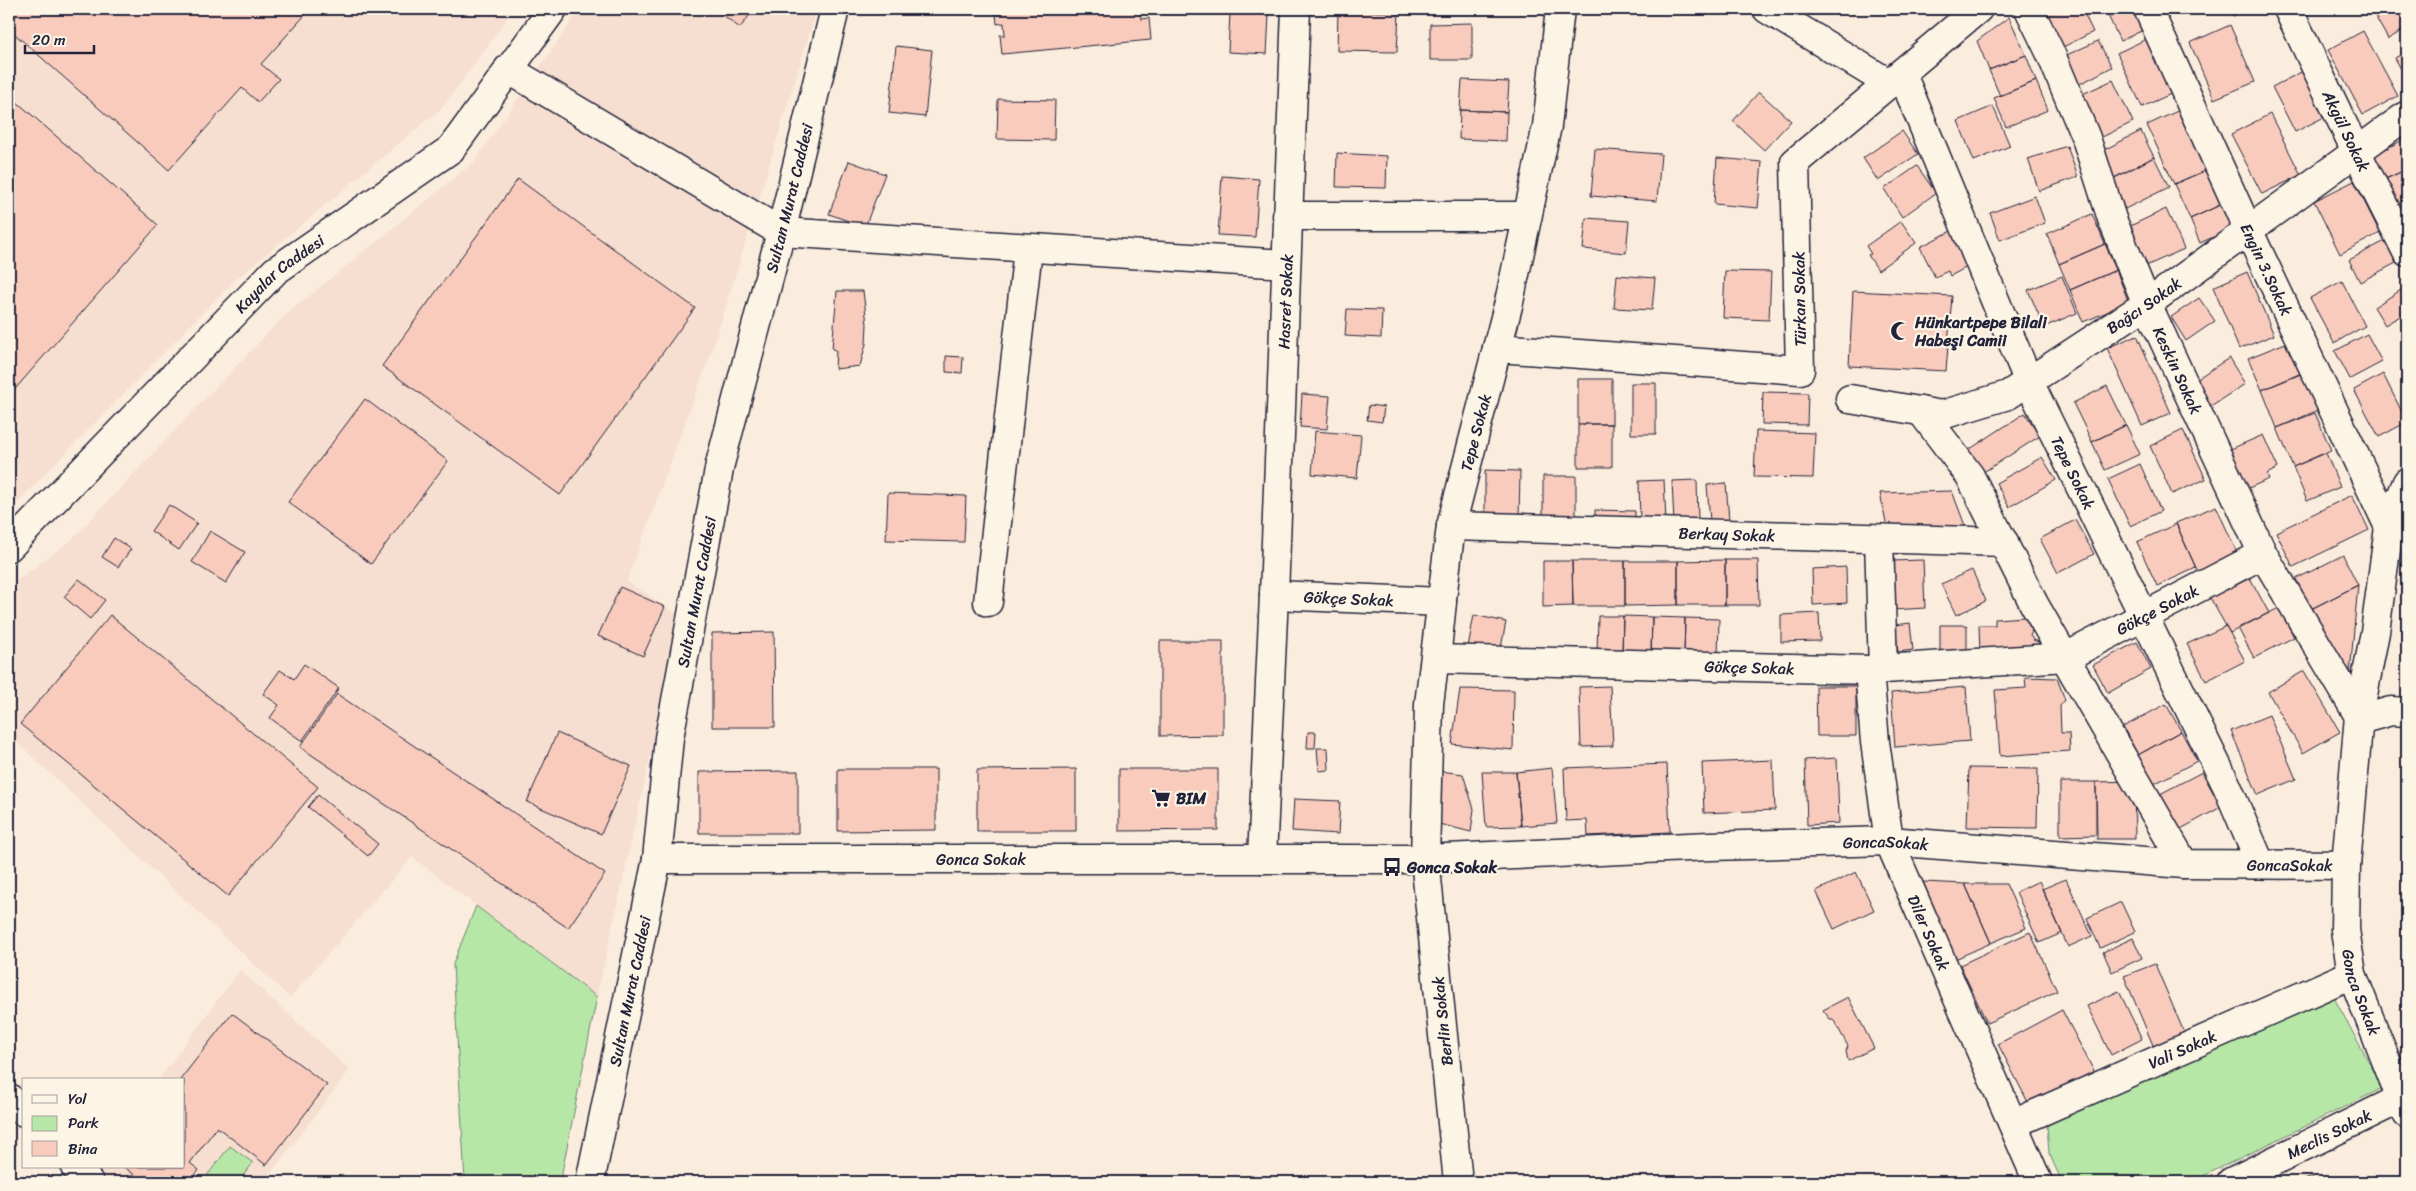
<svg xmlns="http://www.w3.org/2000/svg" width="2416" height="1191" font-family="Sriracha,sans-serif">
<rect width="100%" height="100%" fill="#fbeddd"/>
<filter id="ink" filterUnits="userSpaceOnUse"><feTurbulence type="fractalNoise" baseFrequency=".02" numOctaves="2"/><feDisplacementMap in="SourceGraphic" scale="10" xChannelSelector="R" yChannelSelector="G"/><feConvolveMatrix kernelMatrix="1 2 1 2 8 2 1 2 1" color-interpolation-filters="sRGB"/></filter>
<g filter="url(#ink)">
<path fill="#f6dfd0" d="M 9,9 L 514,9 L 444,106 L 234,281 L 9,511 Z
M 580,9 L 817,9 L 716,339 L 627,581 L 681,617 L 597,997 L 412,857 L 290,998 L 9,735 L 9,586 L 70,541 L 282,318 L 474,162 Z
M 240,970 L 350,1070 L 264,1182 L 110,1182 L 96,1167 L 184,1167 L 184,1080 L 158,1080 Z"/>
<path fill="#b7e7a7" stroke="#6c8471" d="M 476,906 L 597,997 L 560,1182 L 465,1182 L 453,964 Z
M 2332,994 L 2383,1088 L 2191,1182 L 2062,1182 L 2049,1153 L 2047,1125 Z
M 230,1146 L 253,1163 L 238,1182 L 202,1182 Z"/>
<path fill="#f9cbbd" stroke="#22223b" d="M 9,9 L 298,9 L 305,15 L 261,64 L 279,79 L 258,102 L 242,88 L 169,170 L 9,29 Z
M 715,9 L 754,9 L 740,28 Z
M 1002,9 L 1146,9 L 1140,11 L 1141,19 L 1149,18 L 1151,40 L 1002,54 L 1000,35 L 1005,35 L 1004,23 L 997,24 L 996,14 L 1002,14 Z
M 2043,9 L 2082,9 L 2093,32 L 2063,47 Z
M 2105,9 L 2147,9 L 2154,25 L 2120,41 Z
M 2229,9 L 2248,9 L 2233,16 Z
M 2371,9 L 2407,9 L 2407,28 L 2388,39 Z
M 1338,11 L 1399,12 L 1397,52 L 1337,51 Z
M 1230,13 L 1269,15 L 1267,54 L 1228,52 Z
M 2009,17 L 2026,55 L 1989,70 L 1977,41 Z
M 1472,23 L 1472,60 L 1430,60 L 1430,24 Z
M 2230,25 L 2255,82 L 2214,99 L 2190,43 Z
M 2363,31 L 2398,96 L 2363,115 L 2328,50 Z
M 2157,34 L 2182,89 L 2142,107 L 2117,53 Z
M 2098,41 L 2112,67 L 2076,86 L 2062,57 Z
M 896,46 L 932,50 L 925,117 L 889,113 Z
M 2407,51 L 2407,80 L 2395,58 Z
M 2026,55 L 2036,81 L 2000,96 L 1989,70 Z
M 2307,69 L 2330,114 L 2295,132 L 2272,87 Z
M 1462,80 L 1509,82 L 1507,112 L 1460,110 Z
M 2113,80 L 2133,122 L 2096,140 L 2076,97 Z
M 2036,81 L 2048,110 L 2006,127 L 1994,98 Z
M 1759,92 L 1791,121 L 1764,150 L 1733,121 Z
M 9,95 L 158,225 L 9,396 Z
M 998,99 L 1055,100 L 1054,140 L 997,139 Z
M 1993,106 L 2010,146 L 1974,161 L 1958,121 Z
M 2182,109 L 2209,169 L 2174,184 L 2147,125 Z
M 1460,110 L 1507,112 L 1506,141 L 1459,139 Z
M 2270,114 L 2301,175 L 2262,194 L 2231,134 Z
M 1902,131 L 1918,154 L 1878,181 L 1863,158 Z
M 2141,131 L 2154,157 L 2110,180 L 2096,154 Z
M 2407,138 L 2407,169 L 2383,180 L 2371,156 Z
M 2067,146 L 2078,177 L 2039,191 L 2028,159 Z
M 1595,149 L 1661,154 L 1657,201 L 1591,196 Z
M 1337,153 L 1387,156 L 1386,188 L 1336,187 Z
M 2154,157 L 2169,187 L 2125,209 L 2111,180 Z
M 1717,158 L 1762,162 L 1758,208 L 1714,204 Z
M 849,161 L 885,174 L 865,227 L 829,214 Z
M 1917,166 L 1936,193 L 1902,217 L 1884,189 Z
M 2209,169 L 2224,203 L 2190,219 L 2174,184 Z
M 2407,169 L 2407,211 L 2402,213 L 2386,179 Z
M 1222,176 L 1259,179 L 1255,237 L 1218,235 Z
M 518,179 L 695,308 L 560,495 L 382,366 Z
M 2354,181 L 2380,233 L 2340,254 L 2314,201 Z
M 2035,196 L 2045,223 L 2000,240 L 1990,213 Z
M 2227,202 L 2238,226 L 2200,243 L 2190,219 Z
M 2166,209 L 2184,249 L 2146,266 L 2128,227 Z
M 2092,214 L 2105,244 L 2059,264 L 2047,234 Z
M 1586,218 L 1629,221 L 1626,253 L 1583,249 Z
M 1901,221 L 1916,243 L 1878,270 L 1868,255 L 1871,254 L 1866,246 Z
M 1953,230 L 1971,265 L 1950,276 L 1948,271 L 1935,277 L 1920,247 Z
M 2385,241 L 2396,263 L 2360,282 L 2349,260 Z
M 2105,244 L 2116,270 L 2070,290 L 2059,264 Z
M 2116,270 L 2129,303 L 2083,322 L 2070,290 Z
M 1725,271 L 1771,272 L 1769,320 L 1723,318 Z
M 2247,272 L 2274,335 L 2239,349 L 2213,287 Z
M 1617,275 L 1655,278 L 1652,310 L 1614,308 Z
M 2062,276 L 2077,313 L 2044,327 L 2028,290 Z
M 2342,281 L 2365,326 L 2334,343 L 2310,298 Z
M 2401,290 L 2407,301 L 2407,312 L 2385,325 L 2374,307 Z
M 837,291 L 863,291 L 867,324 L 866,344 L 860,366 L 835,369 L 836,350 L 832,349 Z
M 1853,291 L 1952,296 L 1946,371 L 1849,366 Z
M 2199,298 L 2215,321 L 2186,341 L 2171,317 Z
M 1347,309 L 1382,310 L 1381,338 L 1345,336 Z
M 2367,334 L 2382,362 L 2350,379 L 2335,351 Z
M 2137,335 L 2171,413 L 2142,426 L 2107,348 Z
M 2288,342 L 2301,374 L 2262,390 L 2248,358 Z
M 946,356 L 963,357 L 962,373 L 946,372 Z
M 2229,358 L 2245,384 L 2209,407 L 2193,381 Z
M 2306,371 L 2323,408 L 2277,428 L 2262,390 Z
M 2383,374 L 2407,422 L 2379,437 L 2354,390 Z
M 1578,379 L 1612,379 L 1612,424 L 1578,424 Z
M 1631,383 L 1656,383 L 1656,434 L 1631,434 Z
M 2107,386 L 2126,425 L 2092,442 L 2073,403 Z
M 1763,392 L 1808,393 L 1807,425 L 1762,424 Z
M 1302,394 L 1330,396 L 1327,429 L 1300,427 Z
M 365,399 L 448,461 L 371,564 L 288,502 Z
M 1369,405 L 1384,407 L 1382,422 L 1367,420 Z
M 2025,413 L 2040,436 L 1982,473 L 1967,451 Z
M 2315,413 L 2331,450 L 2293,467 L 2277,428 Z
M 1578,424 L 1612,424 L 1612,467 L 1578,467 Z
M 2126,425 L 2140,454 L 2105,470 L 2092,442 Z
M 2183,430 L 2206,479 L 2172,494 L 2150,446 Z
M 1315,431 L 1361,435 L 1357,478 L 1312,474 Z
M 1756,431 L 1815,433 L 1813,478 L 1754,477 Z
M 2263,435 L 2278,468 L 2267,474 L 2269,479 L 2242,491 L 2224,452 Z
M 2326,453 L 2340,487 L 2307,501 L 2293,467 Z
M 2042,457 L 2056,480 L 2009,507 L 1996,483 Z
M 2140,464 L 2161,511 L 2130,526 L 2108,479 Z
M 1485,470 L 1520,471 L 1519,520 L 1485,520 Z
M 1543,476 L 1576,476 L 1576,523 L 1543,524 Z
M 1664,480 L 1666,521 L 1640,522 L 1639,481 Z
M 1697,480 L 1698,523 L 1674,523 L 1672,481 Z
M 1726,483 L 1729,520 L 1710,521 L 1707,485 Z
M 1952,491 L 1967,531 L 1887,527 L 1880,493 Z
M 888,493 L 966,496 L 964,542 L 886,540 Z
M 2352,495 L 2369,530 L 2293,567 L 2276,532 Z
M 169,505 L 197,523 L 179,550 L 151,531 Z
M 2216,506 L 2239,557 L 2199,575 L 2176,523 Z
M 1595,510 L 1635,511 L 1635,526 L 1595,526 Z
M 2075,520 L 2094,554 L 2058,573 L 2040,539 Z
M 2176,524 L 2196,568 L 2157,586 L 2137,542 Z
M 210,531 L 245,552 L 226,583 L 192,562 Z
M 114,538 L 131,549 L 118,567 L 102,557 Z
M 2343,555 L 2358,585 L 2311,609 L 2296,579 Z
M 1725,560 L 1725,605 L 1678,605 L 1678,561 Z
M 1725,560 L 1758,560 L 1759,605 L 1725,605 Z
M 1923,560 L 1925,608 L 1893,610 L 1891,561 Z
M 1543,561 L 1572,561 L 1573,606 L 1543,607 Z
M 1572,561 L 1625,561 L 1625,606 L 1573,606 Z
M 1625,561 L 1678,561 L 1678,605 L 1625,606 Z
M 1846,567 L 1847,603 L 1813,605 L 1812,569 Z
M 1972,570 L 1986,601 L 1956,615 L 1941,584 Z
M 2250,578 L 2269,613 L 2230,633 L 2210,598 Z
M 79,579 L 105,600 L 90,619 L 64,597 Z
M 2358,585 L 2350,673 L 2342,678 L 2309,610 Z
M 620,587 L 665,607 L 643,656 L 598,636 Z
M 2279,608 L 2294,637 L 2254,658 L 2238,628 Z
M 1819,613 L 1820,641 L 1781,642 L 1781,615 Z
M 110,615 L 318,787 L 228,896 L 20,724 Z
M 1474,615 L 1506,622 L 1500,653 L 1468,647 Z
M 1598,616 L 1623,616 L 1622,654 L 1597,653 Z
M 1623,616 L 1652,617 L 1651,655 L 1622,654 Z
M 1652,617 L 1685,618 L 1684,656 L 1651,655 Z
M 2025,617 L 2032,632 L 2030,635 L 2033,640 L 2039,642 L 2040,653 L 1980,654 L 1979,625 L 1995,625 L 1995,619 Z
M 1685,618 L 1719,619 L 1718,657 L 1684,656 Z
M 1910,623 L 1913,650 L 1898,652 L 1895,625 Z
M 1940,625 L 1967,625 L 1967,655 L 1940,655 Z
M 2226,626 L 2245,661 L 2206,681 L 2187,644 Z
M 774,632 L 775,727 L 712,727 L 712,633 Z
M 1160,641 L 1223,641 L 1223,735 L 1160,736 Z
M 2137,642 L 2151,669 L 2108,693 L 2093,665 Z
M 304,664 L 339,688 L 302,741 L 270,718 L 279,705 L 263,694 L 280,670 L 294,679 Z
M 2304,671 L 2340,732 L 2303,753 L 2268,692 Z
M 2025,677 L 2057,678 L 2065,700 L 2060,706 L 2061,733 L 2069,733 L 2070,751 L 2000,756 L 1995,690 L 2026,688 Z
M 1610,686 L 1613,746 L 1581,747 L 1579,687 Z
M 1816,686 L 1856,686 L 1856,736 L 1817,736 Z
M 1966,687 L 1970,741 L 1895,747 L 1891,693 Z
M 1460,689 L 1514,690 L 1513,750 L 1452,744 Z
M 337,694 L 605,874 L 568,928 L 300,747 Z
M 2166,704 L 2181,731 L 2138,755 L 2123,727 Z
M 2269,715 L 2296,779 L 2258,795 L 2231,731 Z
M 2181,731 L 2197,761 L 2154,784 L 2138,755 Z
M 1308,732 L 1316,732 L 1315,748 L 1307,748 Z
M 557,733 L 631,766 L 601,834 L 527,802 Z
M 1317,748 L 1328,748 L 1329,770 L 1319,771 Z
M 1837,758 L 1839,823 L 1807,825 L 1805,760 Z
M 1773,760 L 1775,810 L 1704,813 L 1702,763 Z
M 1667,764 L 1670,832 L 1588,836 L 1587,820 L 1566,821 L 1564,768 Z
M 1552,768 L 1557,823 L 1521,826 L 1516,772 Z
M 1969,768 L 2038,769 L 2037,828 L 1967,827 Z
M 838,769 L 936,769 L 936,830 L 838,831 Z
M 1076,769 L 1076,831 L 977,831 L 977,770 Z
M 1119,769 L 1218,769 L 1218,830 L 1119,831 Z
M 798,771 L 798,833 L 699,833 L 699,772 Z
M 1440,771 L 1463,774 L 1474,809 L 1471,832 L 1435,823 Z
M 1482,772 L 1516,772 L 1521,826 L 1486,827 Z
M 2202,772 L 2221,807 L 2179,830 L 2160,794 Z
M 2134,781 L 2135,839 L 2097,839 L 2096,782 Z
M 2060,782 L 2096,782 L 2096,835 L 2060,836 Z
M 318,795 L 378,844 L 368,856 L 308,807 Z
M 1294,799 L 1340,801 L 1338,834 L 1292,831 Z
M 1856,872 L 1874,910 L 1834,929 L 1816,891 Z
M 2066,879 L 2092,936 L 2068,947 L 2042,889 Z
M 2039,881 L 2062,933 L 2039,943 L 2016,892 Z
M 1923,882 L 1965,884 L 1991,943 L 1955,959 Z
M 1965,884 L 2006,884 L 2026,928 L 1991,943 Z
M 2121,902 L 2135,932 L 2100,948 L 2087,918 Z
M 2030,932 L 2057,991 L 1987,1023 L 1960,965 Z
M 2133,938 L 2142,958 L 2112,972 L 2103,952 Z
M 2155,964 L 2186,1037 L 2155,1050 L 2124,976 Z
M 2119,991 L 2142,1039 L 2111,1055 L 2087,1006 Z
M 1848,997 L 1874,1048 L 1848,1061 L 1846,1051 L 1848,1046 L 1833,1019 L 1830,1019 L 1823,1010 Z
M 2062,1010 L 2094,1071 L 2030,1106 L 1998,1044 Z
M 232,1013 L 327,1085 L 266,1165 L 217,1127 L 190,1163 L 199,1170 L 190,1182 L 144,1182 L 124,1167 L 184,1167 L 184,1080 L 180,1080 Z
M 2312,1177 L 2315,1182 L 2300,1182 Z"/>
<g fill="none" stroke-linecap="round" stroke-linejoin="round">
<g stroke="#22223b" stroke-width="31">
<g id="minor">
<path d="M 1767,9 L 1890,84"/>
<path id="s1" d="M 2029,9 L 2050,52 L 2086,138 L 2112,219 L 2147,304 L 2263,554 L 2359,716"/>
<path id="s2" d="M 2148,9 L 2249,232 L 2389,527"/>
<path id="s3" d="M 2288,9 L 2356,151 L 2407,252"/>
<path d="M 508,69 L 781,232 L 1285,264"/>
<path id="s4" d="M 1902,74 L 2028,380 L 2227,786 L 2260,863"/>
<path d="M 1287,216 L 1527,216"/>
<path d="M 1497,348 L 1800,370 L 1795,162 L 1978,9"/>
<path id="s5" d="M 1850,399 L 1942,415 L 2008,395 L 2147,304 L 2407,115"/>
<path d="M 1921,411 L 1970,476 L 2034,604 L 2184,864"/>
<path id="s6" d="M 2407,482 L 2389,527 L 2375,632 L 2359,716 L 2346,865 L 2345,930 L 2352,974 L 2407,1114"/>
<path id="s7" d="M 1451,526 L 2004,542"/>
<path d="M 1879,539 L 1883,669"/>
<path id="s8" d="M 9,547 L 275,271 L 451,149 L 553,9"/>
<path id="s9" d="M 1274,595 L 1442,602 L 1436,659 L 1869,670 L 2066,657 L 2263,554"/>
<path d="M 988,602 L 1028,249"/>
<path id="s10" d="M 1869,670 L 1875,742 L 1889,841 L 2038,1182"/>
<path d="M 2359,720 L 2391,711 L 2407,712"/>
<path id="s11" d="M 657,859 L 1425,859 L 1710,846 L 1889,841 L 2184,864 L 2346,865"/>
<path id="s12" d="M 1262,859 L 1274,595 L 1296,9"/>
<path d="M 9,1098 L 24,1112"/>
<path id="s13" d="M 2013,1124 L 2352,974"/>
<path d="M 75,1167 L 89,1182"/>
<path id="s14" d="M 590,1182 L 657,859 L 669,738 L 720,464 L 781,232 L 835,9"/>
<path id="s15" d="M 1458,1182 L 1425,859 L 1429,704 L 1451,526 L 1509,302 L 1547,126 L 1560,9"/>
<path id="s16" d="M 2231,1182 L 2400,1099"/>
</g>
</g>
<use href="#minor" stroke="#fcf5e5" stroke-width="28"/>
</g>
</g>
<defs>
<g id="mosque-bare" transform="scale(1.5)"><path d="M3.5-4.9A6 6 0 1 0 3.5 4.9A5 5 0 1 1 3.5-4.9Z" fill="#22223b" stroke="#fcf5e5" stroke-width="2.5" paint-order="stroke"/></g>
<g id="supermarket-bare" transform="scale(1.5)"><path d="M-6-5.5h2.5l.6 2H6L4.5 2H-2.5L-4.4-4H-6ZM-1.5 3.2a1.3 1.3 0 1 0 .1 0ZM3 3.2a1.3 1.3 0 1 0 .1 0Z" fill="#22223b" stroke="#fcf5e5" stroke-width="2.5" paint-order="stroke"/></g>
<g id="bus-bare" transform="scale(1.5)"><path d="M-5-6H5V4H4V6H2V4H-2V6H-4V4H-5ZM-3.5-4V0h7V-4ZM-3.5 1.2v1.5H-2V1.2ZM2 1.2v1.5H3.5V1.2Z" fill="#22223b" stroke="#fcf5e5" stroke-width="2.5" paint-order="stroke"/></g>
</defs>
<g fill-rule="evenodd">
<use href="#mosque-bare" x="1900" y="331"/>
<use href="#supermarket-bare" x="1161" y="798"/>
<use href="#bus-bare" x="1392" y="867"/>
</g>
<g text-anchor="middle" stroke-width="4.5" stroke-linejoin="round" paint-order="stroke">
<g font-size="16" fill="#22223b" stroke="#fcf5e5">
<text dy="6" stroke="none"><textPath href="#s3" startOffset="135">Akgül Sokak</textPath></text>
<text dy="6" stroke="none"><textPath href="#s14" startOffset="1005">Sultan Murat Caddesi</textPath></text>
<text dy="6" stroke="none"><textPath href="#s2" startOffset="286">Engin 3.Sokak</textPath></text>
<text dy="6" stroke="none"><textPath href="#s8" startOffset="385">Kayalar Caddesi</textPath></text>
<text transform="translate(1799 299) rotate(-91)" y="6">Türkan Sokak</text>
<text dy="6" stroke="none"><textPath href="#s12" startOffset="558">Hasret Sokak</textPath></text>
<text dy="6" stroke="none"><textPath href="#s5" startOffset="325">Bağcı Sokak</textPath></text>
<text dy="6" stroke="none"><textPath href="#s1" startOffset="391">Keskin Sokak</textPath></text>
<text dy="6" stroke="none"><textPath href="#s15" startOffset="756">Tepe Sokak</textPath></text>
<text dy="6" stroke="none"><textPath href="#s4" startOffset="434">Tepe Sokak</textPath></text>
<text dy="6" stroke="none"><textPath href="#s7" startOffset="276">Berkay Sokak</textPath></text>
<text dy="6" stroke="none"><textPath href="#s14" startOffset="600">Sultan Murat Caddesi</textPath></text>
<text dy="6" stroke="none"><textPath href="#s9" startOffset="75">Gökçe Sokak</textPath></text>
<text dy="6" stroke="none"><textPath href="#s9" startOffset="959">Gökçe Sokak</textPath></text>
<text dy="6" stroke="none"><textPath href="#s9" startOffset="539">Gökçe Sokak</textPath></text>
<text dy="6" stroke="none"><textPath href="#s11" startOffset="1229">GoncaSokak</textPath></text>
<text dy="6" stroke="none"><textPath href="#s11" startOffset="324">Gonca Sokak</textPath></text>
<text dy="6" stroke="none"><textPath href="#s11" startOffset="1634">GoncaSokak</textPath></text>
<text dy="6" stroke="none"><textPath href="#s10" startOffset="272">Diler Sokak</textPath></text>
<text dy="6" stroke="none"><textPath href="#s14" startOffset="195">Sultan Murat Caddesi</textPath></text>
<text dy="6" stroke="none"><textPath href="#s6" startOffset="519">Gonca Sokak</textPath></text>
<text transform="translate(1442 1021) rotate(-96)" y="6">Berlin Sokak</text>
<text dy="6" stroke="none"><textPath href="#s13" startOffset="185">Vali Sokak</textPath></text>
<text dy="6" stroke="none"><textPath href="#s16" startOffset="109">Meclis Sokak</textPath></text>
</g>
<g font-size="16" font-weight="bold" fill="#22223b" stroke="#fcf5e5" text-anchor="start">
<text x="1915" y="328">Hünkartpepe Bilali<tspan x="1915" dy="18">Habeşi Camii</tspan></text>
<text x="1176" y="804">BIM</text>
<text x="1407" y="873">Gonca Sokak</text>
</g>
</g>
<rect width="2416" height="1191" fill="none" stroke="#fcf5e5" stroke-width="30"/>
<rect x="15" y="15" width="2386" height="1161" fill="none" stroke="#22223b" stroke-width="2" filter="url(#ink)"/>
<rect x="22" y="1078" width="162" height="90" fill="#fcf5e5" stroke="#a5a1a1"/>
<rect x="32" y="1095" width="25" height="8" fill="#fcf5e5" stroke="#a5a1a1"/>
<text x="68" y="1104" font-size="15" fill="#22223b">Yol</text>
<rect x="32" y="1116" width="25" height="15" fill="#b7e7a7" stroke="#a5a1a1"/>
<text x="68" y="1128" font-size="15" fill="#22223b">Park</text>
<rect x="32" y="1141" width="25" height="15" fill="#f9cbbd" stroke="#a5a1a1"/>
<text x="68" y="1154" font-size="15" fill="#22223b">Bina</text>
<path d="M25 45v8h69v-8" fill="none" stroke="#22223b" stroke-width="2.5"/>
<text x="32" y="45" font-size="15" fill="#22223b" stroke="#fcf5e5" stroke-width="4" paint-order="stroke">20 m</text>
</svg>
